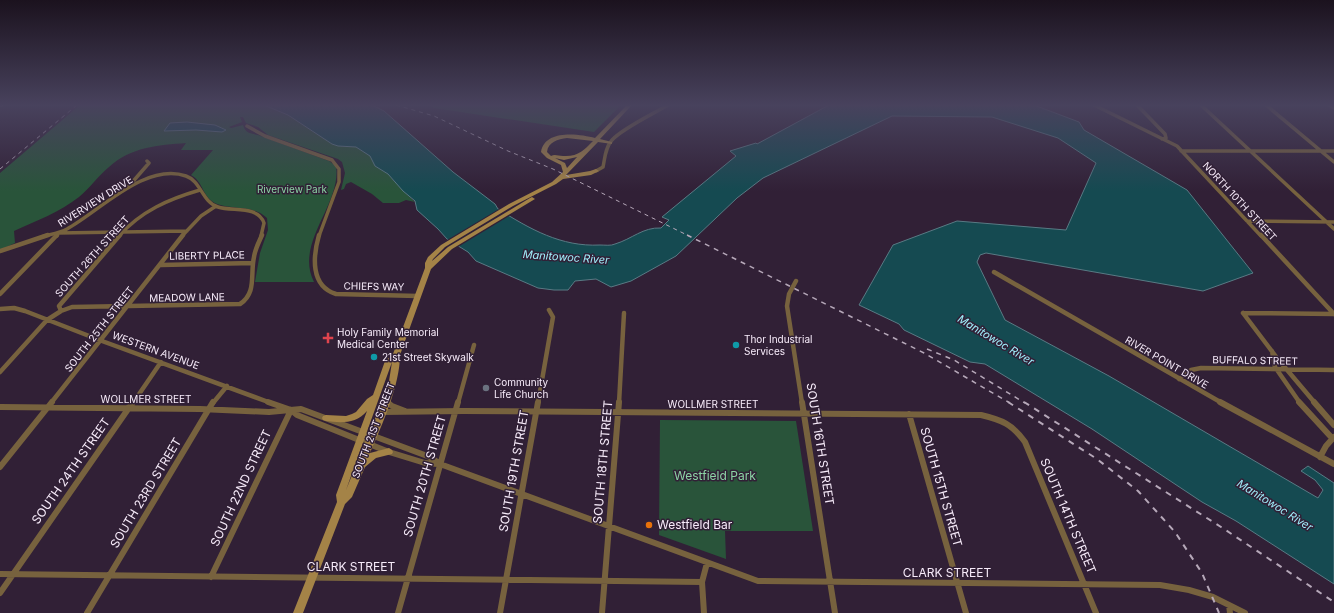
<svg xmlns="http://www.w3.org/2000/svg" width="1334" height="613" font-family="Inter,sans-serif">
<rect width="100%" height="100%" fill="#312036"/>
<path fill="#29543a" d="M 80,105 L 264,105 L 288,115 L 332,144 L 345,147 L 356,147 L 370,156 L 375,166 L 388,174 L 403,191 L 415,202 L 406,200 L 399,203 L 383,203 L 372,194 L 351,182 L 346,184 L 344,189 L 341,190 L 345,173 L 342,162 L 338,159 L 268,135 L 258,127 L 246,123 L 243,117 L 240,117 L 242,122 L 229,127 L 231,128 L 243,125 C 246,134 250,133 258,135 L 329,161 L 336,166 C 342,204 294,243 314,282 L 255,282 L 260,253 L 268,230 L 267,218 C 253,205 235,210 217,204 C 202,198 204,182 191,175 L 213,150 L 181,150 L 186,143 C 158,145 131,147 109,167 C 98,176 90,188 79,197 C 60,212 36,221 14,231 L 15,243 L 0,250 L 0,173 Z
M 428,105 L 621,105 L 594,132 L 434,108 Z
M 660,420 L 796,421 L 813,531 L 725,531 L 726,559 L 659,535 Z"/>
<path fill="#154a51" stroke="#597a84" d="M 264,105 L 372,105 L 384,111 L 453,172 L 495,204 L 498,209 C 530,229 561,247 600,245 C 605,245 611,246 615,244 C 632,239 643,227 661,228 L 669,220 L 662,217 L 736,156 L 730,151 L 756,143 L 757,144 L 829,105 L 1034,105 L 1079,122 L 1084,130 L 1187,190 L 1253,273 L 1203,291 L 986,253 L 980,255 L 977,262 L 1005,320 L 1109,376 L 1318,498 L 1323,490 L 1315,480 L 1301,471 L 1308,466 L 1334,483 L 1334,584 L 1236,521 L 1202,502 L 1092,429 L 985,364 L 970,362 L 904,330 L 899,324 L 859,305 L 893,245 L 957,221 L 1066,230 L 1096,163 L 1058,138 L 992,117 L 892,116 L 763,178 L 737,198 L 676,256 L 631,281 L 611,287 L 596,279 L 575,281 L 568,290 L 554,290 L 538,288 L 476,261 L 468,252 L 447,239 L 438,229 L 417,210 L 415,201 L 403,191 L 388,174 L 375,166 L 370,156 L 356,147 L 338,146 L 332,144 L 288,115 Z
M 187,122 L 215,125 L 226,130 L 222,132 L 196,130 L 164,131 L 170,123 Z"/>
<path fill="#312036" d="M 499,209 L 511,215 L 458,247 L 447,240 Z"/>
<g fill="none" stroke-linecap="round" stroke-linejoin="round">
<path stroke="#77623e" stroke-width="3.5" d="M 1094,105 L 1177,146 L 1261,236
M 1137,105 L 1165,134 L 1166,138 L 1162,139
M 1201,105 L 1334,229
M 1266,105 L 1334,162
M 1329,105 L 1334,108
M 247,126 L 265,136 L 332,160 L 339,169 L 339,182 L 319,236
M 1181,151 L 1334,151
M 596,171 L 603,167 C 605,158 605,148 612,140 C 623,128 653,114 668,105
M 129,186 L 149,163 L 147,161
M 1247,221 L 1334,222
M 44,236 C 52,234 60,233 67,229 C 100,211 145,162 186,176 C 201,181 202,202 218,207 C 232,212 258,205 264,223 L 261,236
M 57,236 L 58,233 L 187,231
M 119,236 C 141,211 169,199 200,190
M 182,236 L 201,216 L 216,206"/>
<path stroke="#77623e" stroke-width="4.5" d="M 319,235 C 313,256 310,286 336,294 L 418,296
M 1261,235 L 1334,314
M 0,251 L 48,235
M 161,265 L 253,263
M 994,272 L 1222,403
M 796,281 L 789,294 L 787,306 L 802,403
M 0,294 L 57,235
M 0,309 L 14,308 L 25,311 L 102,341 L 271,403
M 61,311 L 72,307 L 240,304 C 257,293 250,274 254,257 C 255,249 259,242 262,235
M 1243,313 L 1277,358 L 1315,403
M 1243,313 L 1334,314
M 1272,351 L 1275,367 L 1300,403
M 0,372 L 47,320 L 61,311 L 59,306 L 120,235
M 1179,379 L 1191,370 L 1201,368 L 1334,370
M 386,401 L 388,403
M 51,403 L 183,235
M 133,403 L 161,362
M 213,403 L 227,386
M 458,403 L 474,345
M 538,403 L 553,317 L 549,310
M 619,403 L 624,313"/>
<path stroke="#77623e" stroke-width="6" d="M 268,402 L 291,410 L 297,415 L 389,452 L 425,463 L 438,464
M 387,402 L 392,406 L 405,411
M 802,402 L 835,613
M 1220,402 L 1334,464
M 1299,402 L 1332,438
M 1314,402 L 1334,425
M 0,407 L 200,409 L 269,412 L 301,409 L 430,457 L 440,464 L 758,581 L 1160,585 L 1189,590 L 1213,597 L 1245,613
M 382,412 L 463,411 L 981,415 C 1002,420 1012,424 1025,442 L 1096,613
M 909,414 L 966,613
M 1320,457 L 1326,446 L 1334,437
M 0,467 L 52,402
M 0,574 L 702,582
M 211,577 L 291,410
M 0,593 L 133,402
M 1229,605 L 1230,613
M 87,613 L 213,402
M 398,613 L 458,402
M 500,613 L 538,402
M 602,613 L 619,402
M 704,613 L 702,582 L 707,563"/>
<path fill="#a48347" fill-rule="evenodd" d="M 627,105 L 632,105 L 600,139 L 612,142 L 612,144 L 598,142 L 566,175 L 590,171 L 596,169 L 599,171 L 591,175 L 563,179 L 556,184 L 513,206 L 445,247 L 433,259 L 432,261 L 448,247 L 530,198 L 532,197 L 535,199 L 452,249 L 431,269 L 400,355 C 400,385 382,425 370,453 L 389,448 L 392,450 L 393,452 L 392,454 L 376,458 L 365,467 L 352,497 L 345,504 L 303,613 L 293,613 L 337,502 L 336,495 L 367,411 C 356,424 341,423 326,421 L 323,420 L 322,418 L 323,416 L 326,415 L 346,416 L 352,414 L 356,412 L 367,399 L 373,395 L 385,361 L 393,354 L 425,268 L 425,263 L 428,257 L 441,245 L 509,204 L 552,182 L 563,172 L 561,165 L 547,158 L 541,152 C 545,129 579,134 595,138 ZM 567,138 L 593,141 C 584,150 578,157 563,156 C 558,156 555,154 551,156 L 547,152 C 548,142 558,139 567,138 ZM 577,157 L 567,168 L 565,163 L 555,158 L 564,160 ZM 392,362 L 389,381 L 382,401 L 346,490 Z"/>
<path stroke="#b6a8b9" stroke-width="1" stroke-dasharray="4 4" stroke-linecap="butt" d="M 396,105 L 434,116 L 508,151 L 553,169 L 689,236
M 0,106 L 10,105
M 0,169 L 77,105"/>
<path stroke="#b6a8b9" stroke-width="1.5" stroke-dasharray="5 5" stroke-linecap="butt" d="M 687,235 L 924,353 L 1010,403
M 927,349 L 954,360 L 1025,403"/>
<path stroke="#b6a8b9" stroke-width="2" stroke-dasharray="6 6" stroke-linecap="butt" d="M 1008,402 L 1097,459 L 1138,491 L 1175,532 L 1202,573 L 1219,613
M 1024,402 L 1221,527 L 1334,602"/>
</g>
<linearGradient id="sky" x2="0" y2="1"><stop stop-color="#1b121e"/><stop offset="0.55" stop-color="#48425d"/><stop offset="1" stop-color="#48425d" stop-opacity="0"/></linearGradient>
<rect width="1334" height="191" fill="url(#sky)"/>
<path fill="#e0444e" stroke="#312036" stroke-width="1.5" d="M326 332h4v4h4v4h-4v4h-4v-4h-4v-4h4z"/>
<g fill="#0f9aa8" stroke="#312036" stroke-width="1.5">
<circle cx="736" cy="345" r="4"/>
<circle cx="374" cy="357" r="4"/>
</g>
<circle fill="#6b7280" stroke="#312036" stroke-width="1.5" cx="486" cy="388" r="4"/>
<circle fill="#e8710a" stroke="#312036" stroke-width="1.5" cx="649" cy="525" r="4"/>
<g text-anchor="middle" stroke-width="3" stroke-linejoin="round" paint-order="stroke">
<g font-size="10" fill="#8cd4a5" stroke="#312036">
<text x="292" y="193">Riverview Park</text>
</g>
<g font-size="10" fill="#f7ebfa" stroke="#312036">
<text transform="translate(95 201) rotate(-32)" y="4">RIVERVIEW DRIVE</text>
<text transform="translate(1240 201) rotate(47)" y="4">NORTH 10TH STREET</text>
<text transform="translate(207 255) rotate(-1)" y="4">LIBERTY PLACE</text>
<text transform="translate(92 256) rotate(-48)" y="4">SOUTH 26TH STREET</text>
<text transform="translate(374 286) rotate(1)" y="4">CHIEFS WAY</text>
<text transform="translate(187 297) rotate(-1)" y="4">MEADOW LANE</text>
<text transform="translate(99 329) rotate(-52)" y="4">SOUTH 25TH STREET</text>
<text transform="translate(156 350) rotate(20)" y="4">WESTERN AVENUE</text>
<text transform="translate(1255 360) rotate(1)" y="4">BUFFALO STREET</text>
<text transform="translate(1167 362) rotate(30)" y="4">RIVER POINT DRIVE</text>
<text x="146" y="403">WOLLMER STREET</text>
<text x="713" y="408">WOLLMER STREET</text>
<text transform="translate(373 430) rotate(-69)" y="4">SOUTH 21ST STREET</text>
</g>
<g font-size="10" fill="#f7ebfa" stroke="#312036" text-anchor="start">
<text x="337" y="336">Holy Family Memorial<tspan x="337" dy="12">Medical Center</tspan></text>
<text x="744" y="343">Thor Industrial<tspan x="744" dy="12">Services</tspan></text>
<text x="382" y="361">21st Street Skywalk</text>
<text x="494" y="386">Community<tspan x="494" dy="12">Life Church</tspan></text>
</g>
<g font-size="11" font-style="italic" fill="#a0f0fc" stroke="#312036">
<text transform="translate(566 257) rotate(4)" y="4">Manitowoc River</text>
<text transform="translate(996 340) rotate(31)" y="4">Manitowoc River</text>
<text transform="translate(1275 505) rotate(32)" y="4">Manitowoc River</text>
</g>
<g font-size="12" fill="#f7ebfa" stroke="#312036">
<text transform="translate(820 444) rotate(81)" y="4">SOUTH 16TH STREET</text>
<text transform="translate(603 462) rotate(-85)" y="4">SOUTH 18TH STREET</text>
<text transform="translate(71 471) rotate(-55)" y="4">SOUTH 24TH STREET</text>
<text transform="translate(514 471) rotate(-80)" y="4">SOUTH 19TH STREET</text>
<text transform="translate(425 476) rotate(-74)" y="4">SOUTH 20TH STREET</text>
<text transform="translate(941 487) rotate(74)" y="4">SOUTH 15TH STREET</text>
<text transform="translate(241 488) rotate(-65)" y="4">SOUTH 22ND STREET</text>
<text transform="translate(146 493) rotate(-59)" y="4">SOUTH 23RD STREET</text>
<text transform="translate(1068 516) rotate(67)" y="4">SOUTH 14TH STREET</text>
<text x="351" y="571">CLARK STREET</text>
<text x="947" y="577">CLARK STREET</text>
</g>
<g font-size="12" fill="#8cd4a5" stroke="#312036">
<text x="715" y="480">Westfield Park</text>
</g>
<g font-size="12" fill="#f7ebfa" stroke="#312036" text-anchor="start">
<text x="657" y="529">Westfield Bar</text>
</g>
</g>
</svg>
